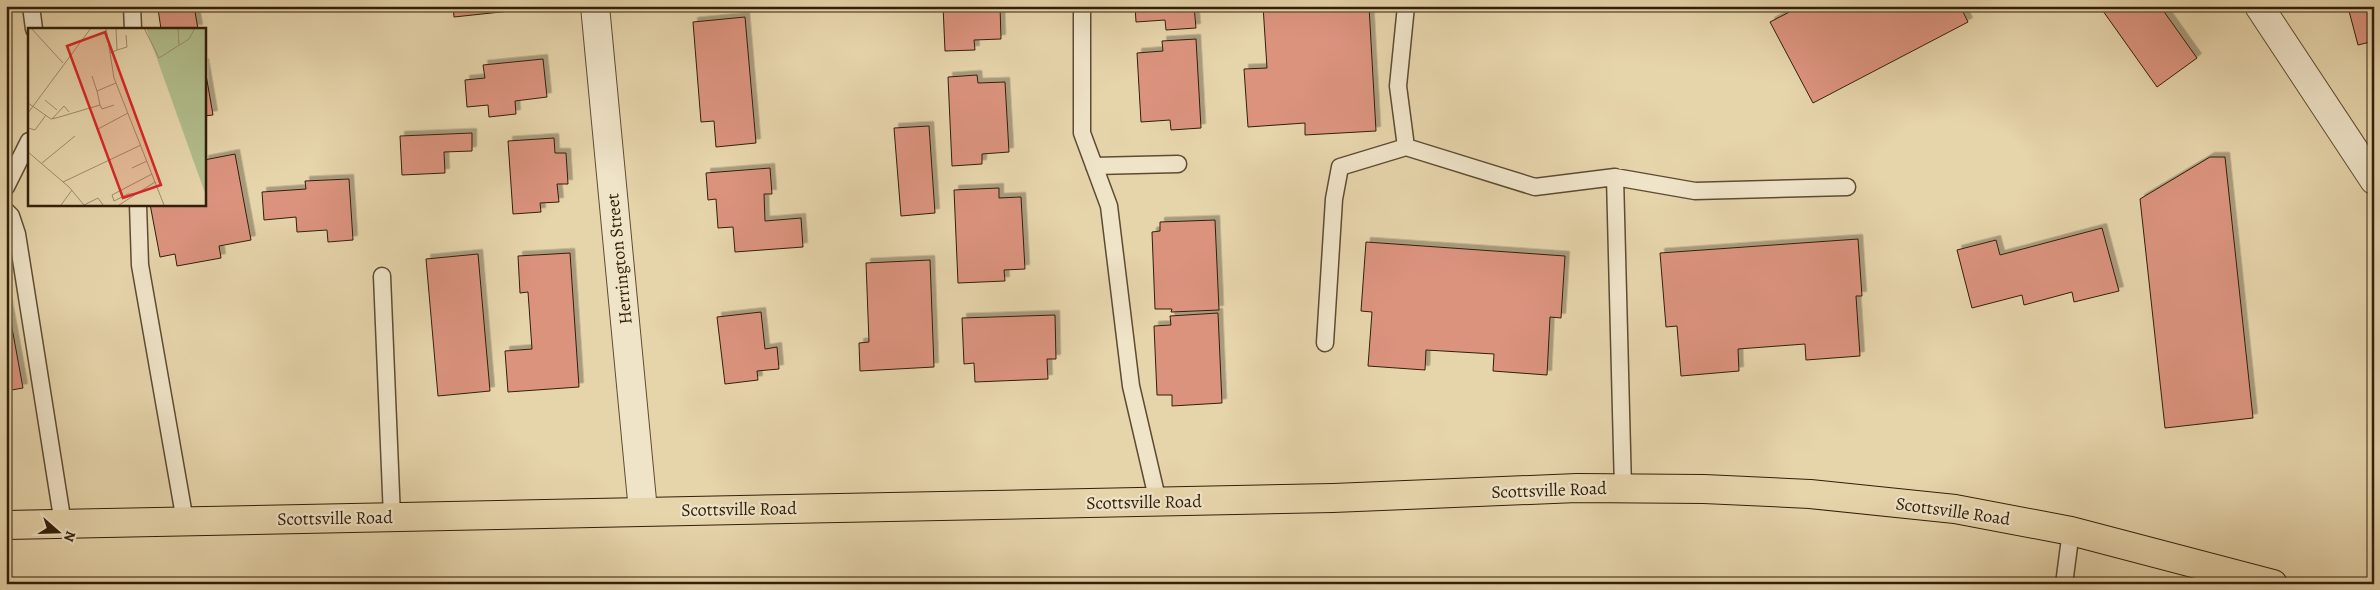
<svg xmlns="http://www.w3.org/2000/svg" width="2380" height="590" font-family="Alegreya,serif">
<defs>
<filter id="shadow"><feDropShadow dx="4.5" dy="-4.5" stdDeviation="0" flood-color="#0004"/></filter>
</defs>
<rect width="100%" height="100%" fill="#e6d4ab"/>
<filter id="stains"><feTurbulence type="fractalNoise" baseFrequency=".004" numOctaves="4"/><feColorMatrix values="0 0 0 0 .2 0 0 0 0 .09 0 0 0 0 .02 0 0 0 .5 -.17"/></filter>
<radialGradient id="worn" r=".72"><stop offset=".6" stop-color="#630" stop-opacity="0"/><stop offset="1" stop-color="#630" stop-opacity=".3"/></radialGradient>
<path fill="#db937e" stroke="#311f09" filter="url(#shadow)" d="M 176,6 L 194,6 L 198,29 L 161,29 L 158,9 Z
M 453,6 L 538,6 L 538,8 L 454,17 Z
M 943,6 L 1000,6 L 1001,39 L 974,40 L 975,50 L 945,51 Z
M 1135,6 L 1194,6 L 1196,28 L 1166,30 L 1165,20 L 1136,22 Z
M 1263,6 L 1369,6 L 1376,131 L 1305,135 L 1305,123 L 1248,127 L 1244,69 L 1267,68 Z
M 1801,6 L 1960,6 L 1968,22 L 1813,103 L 1770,22 Z
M 2109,6 L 2160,6 L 2197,58 L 2157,87 L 2103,11 Z
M 2367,6 L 2374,6 L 2374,41 L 2358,45 L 2349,11 Z
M 745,17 L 756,143 L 716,147 L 714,121 L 701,122 L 693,22 Z
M 1196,39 L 1201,128 L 1171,130 L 1170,120 L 1141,122 L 1137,53 L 1163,51 L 1162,41 Z
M 543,59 L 547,97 L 515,101 L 516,114 L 489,117 L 488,105 L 467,107 L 465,80 L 485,78 L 483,65 Z
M 204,63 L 213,115 L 204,116 Z
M 977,75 L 978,83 L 1005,82 L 1009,152 L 982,154 L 982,164 L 952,166 L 948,77 Z
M 929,126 L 935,213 L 901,216 L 894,128 Z
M 472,133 L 472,151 L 444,152 L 445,173 L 402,175 L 400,136 Z
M 554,138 L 555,153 L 566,153 L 568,184 L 557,184 L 559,202 L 540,203 L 541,212 L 513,214 L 508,141 Z
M 235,154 L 251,240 L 219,246 L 221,258 L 177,266 L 175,254 L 160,257 L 150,204 L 204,204 L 204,160 Z
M 2210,157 L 2225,157 L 2253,418 L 2165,428 L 2140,199 Z
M 770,168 L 772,194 L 764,194 L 765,221 L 801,218 L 803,247 L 735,252 L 733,227 L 718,228 L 716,199 L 708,200 L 706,173 Z
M 349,179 L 353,240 L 328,242 L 327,230 L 297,232 L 296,217 L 264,220 L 262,192 L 306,189 L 305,181 Z
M 999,188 L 999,198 L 1021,197 L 1025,269 L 1004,270 L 1005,281 L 958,283 L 954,190 Z
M 1215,220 L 1219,310 L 1171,312 L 1172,309 L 1155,309 L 1152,232 L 1160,231 L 1160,222 Z
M 2102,228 L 2119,291 L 2074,302 L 2072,292 L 2024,305 L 2022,295 L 1972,308 L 1957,250 L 1996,240 L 2000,255 Z
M 1858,239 L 1862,296 L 1856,296 L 1860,356 L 1806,360 L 1805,344 L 1738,349 L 1739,371 L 1681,376 L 1677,326 L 1666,327 L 1660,253 Z
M 1366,242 L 1565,256 L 1561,318 L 1550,317 L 1547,375 L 1493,371 L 1494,354 L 1426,350 L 1425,370 L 1368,366 L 1372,312 L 1361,311 Z
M 570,253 L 579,387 L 508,392 L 505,351 L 532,349 L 528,292 L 520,293 L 518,256 Z
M 478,254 L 490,391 L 438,396 L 426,259 Z
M 930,260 L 934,367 L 860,371 L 859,343 L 869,342 L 866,263 Z
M 6,295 L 23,388 L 6,391 Z
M 761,312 L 765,349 L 777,347 L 779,369 L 757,371 L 758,380 L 725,384 L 717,317 Z
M 1218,313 L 1222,403 L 1172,406 L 1172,395 L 1157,395 L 1154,326 L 1171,325 L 1170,316 Z
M 1055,315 L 1056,359 L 1047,359 L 1048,379 L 975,382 L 974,363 L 964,364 L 962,318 Z"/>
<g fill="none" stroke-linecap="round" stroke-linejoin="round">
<g stroke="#5e4c32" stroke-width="19">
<path id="service" d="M 31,6 L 34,29
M 132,6 L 133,29
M 1082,6 L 1082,133 L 1109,206 L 1131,386 L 1158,502
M 1406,6 L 1398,86 L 1406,147 L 1535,187 L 1615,177 L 1623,489
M 1094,166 L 1178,164
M 1615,177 L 1695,191 L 1847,187
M 6,187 L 29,141
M 138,204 L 140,265 L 185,521
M 6,211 L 11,216 L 17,234 L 63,524
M 382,276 L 392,517
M 1325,343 L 1334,199 L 1340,167 L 1406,147
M 2064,584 L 2071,531"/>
</g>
<g stroke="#5e4c32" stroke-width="30">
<path id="minor" d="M 595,6 L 643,511"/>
</g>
<g stroke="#5e4c32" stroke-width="30">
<path id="tertiary" d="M 2259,6 L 2374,180"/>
</g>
<g stroke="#311f09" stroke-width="30">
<path id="primary" d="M 6,525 L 1333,498 L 1577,488 L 1704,489 L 1810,494 L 1955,509 L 2071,531 L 2273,584"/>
</g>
<use href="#service" stroke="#efe3c8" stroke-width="16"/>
<use href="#minor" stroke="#efe3c8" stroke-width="28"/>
<use href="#tertiary" stroke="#efe3c8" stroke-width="28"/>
<use href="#primary" stroke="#e6d4ab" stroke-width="28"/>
</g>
<g text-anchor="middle" stroke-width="4.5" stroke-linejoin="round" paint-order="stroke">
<g font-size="18" fill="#311f09" stroke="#efe3c8">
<text transform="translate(619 259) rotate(-96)" y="6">Herrington Street</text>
<text transform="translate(1549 490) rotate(-2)" y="6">Scottsville Road</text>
<text transform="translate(1144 502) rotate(-1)" y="6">Scottsville Road</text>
<text transform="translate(739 509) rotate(-1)" y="6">Scottsville Road</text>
<text transform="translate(1953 511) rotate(8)" y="6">Scottsville Road</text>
<text transform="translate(335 518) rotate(-1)" y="6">Scottsville Road</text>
</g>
</g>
<g transform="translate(28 28)">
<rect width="178" height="178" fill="#e6d4ab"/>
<path d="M 118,0 L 177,0 L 177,165 Z" fill="#b1bd8c"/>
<path fill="none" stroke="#9e8c6a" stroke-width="1" d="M 3,0 L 35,35M 78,0 L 86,50 L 136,177M 116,0 L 131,30 L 161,11 L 167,0M 150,0 L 151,17M 89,22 L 99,19 L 98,7M 82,25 L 89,22 L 88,0M 64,48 L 69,63M 17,72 L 29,82M 0,75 L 23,91 L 28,90 L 72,77 L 69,63 L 88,55M 72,77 L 74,81 L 86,77M 0,85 L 63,0M 24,91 L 36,78 L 41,84M 0,100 L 7,102 L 18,87M 70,101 L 100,85M 0,124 L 41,159 L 56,177M 14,135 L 47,108M 104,140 L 119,133M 35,154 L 113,117M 108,166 L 100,166 L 86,173 L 84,167 L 124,146M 33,177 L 44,162M 56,177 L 70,170 L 75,177M 91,177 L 127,154"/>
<path fill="#d62828" fill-opacity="0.15" stroke="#d62828" stroke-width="2.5" d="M 77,4 L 133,157 L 95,170 L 39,18 Z"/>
<rect width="178" height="178" fill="none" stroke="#311f09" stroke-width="2.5"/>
</g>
<rect width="2380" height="590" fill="none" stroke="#e6d4ab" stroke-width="25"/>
<rect x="8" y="8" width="2365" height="575" fill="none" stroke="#311f09" stroke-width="2.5"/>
<rect x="12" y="12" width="2355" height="565" fill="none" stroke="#311f09"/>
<g transform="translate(58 532) rotate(110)" stroke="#efe3c8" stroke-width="4" paint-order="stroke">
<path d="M0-4L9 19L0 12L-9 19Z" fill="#311f09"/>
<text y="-8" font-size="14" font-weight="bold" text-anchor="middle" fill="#311f09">N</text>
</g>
<rect width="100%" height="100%" filter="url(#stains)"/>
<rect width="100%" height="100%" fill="url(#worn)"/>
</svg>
